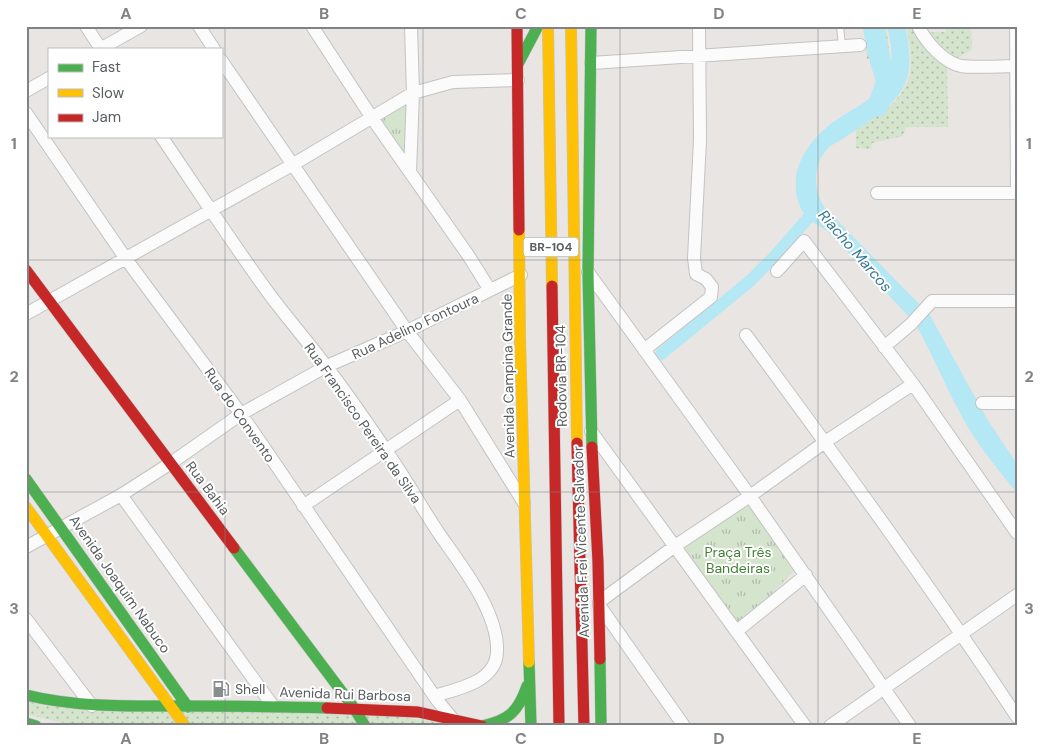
<svg xmlns="http://www.w3.org/2000/svg" width="1043" height="752" font-family="'DM Sans',sans-serif">
<defs>
<pattern id="grass-dots" width="8" height="8" patternUnits="userSpaceOnUse" patternTransform="scale(1.25)"><rect width="8" height="8" fill="#d4e4cd"/><path d="M2 2h.1M6 6h.1" fill="none" stroke="#afbcaa" stroke-width="1.8" stroke-linecap="round"/></pattern>
<pattern id="park-tufts" width="24" height="20" patternUnits="userSpaceOnUse" patternTransform="scale(1.25)"><rect width="24" height="20" fill="#d4e4cd"/><path d="M3 7l-1-3M5 7V3M7 7l1-3M15 17l-1-3M17 17v-4M19 17l1-3" fill="none" stroke="#afbcaa"/></pattern>
</defs>
<rect width="100%" height="100%" fill="#e8e5e2"/>
<path fill="url(#grass-dots)" d="M 864,26 L 886,26 L 890,58 L 867,59 Z
M 906,26 L 914,26 L 916,33 L 946,32 L 946,26 L 971,26 L 972,50 L 956,58 L 947,68 L 948,127 L 906,127 L 903,136 L 872,143 L 871,149 L 856,148 L 856,129 C 904,100 920,85 906,26 Z
M 26,698 L 170,711 L 179,726 L 91,726 L 58,722 L 26,714 Z
M 180,709 L 353,710 L 361,726 L 191,726 Z
M 360,711 L 465,726 L 368,726 Z"/>
<path fill="url(#park-tufts)" d="M 408,101 L 403,159 L 378,119 Z
M 751,502 L 795,570 L 739,627 L 677,551 Z"/>
<path fill="#b4e8f4" d="M 887,26 L 905,26 C 909,45 913,68 904,86 C 894,107 863,125 844,138 C 839,142 832,144 828,148 C 812,165 813,191 825,208 L 922,307 L 911,319 C 891,297 871,277 851,256 C 844,248 838,240 830,233 C 821,226 809,222 803,212 C 796,201 794,185 797,172 C 804,145 824,127 847,113 C 863,104 881,93 888,75 C 894,60 891,41 887,26 Z
M 927,310 L 987,419 L 1017,464 L 1017,493 C 996,467 974,441 959,411 C 944,383 932,353 916,325 Z"/>
<g fill="none" stroke-linecap="round" stroke-linejoin="round">
<path stroke="#b4e8f4" stroke-width="12" d="M 661,354 L 750,281 L 775,256 L 816,209"/>
<path stroke="#b4e8f4" stroke-width="21" d="M 873,26 L 880,60 L 887,81 L 878,106"/>
<g stroke="#c3c3c3" stroke-width="8">
<path id="lane" d="M 840,26 L 842,46"/>
</g>
<g stroke="#c3c3c3" stroke-width="14">
<path id="street" d="M 86,26 L 101,49
M 199,26 L 214,49
M 312,26 L 372,118 L 468,255 L 490,290
M 918,26 C 926,42 943,62 961,66 C 975,68 1002,66 1017,66
M 1016,26 L 1017,193
M 100,49 L 141,26
M 221,60 L 407,331 L 460,400 L 524,503
M 591,63 L 860,45
M 26,91 L 49,78
M 26,113 L 126,259 L 241,414 L 437,700 L 452,718
M 161,136 C 197,189 232,243 270,295 C 288,319 308,342 326,366 C 347,393 366,421 385,449 C 405,477 421,507 440,535 C 461,565 499,613 497,652 C 496,682 458,689 434,696
M 410,172 L 413,93 L 411,26
M 877,193 L 1017,193
M 777,271 L 804,241 L 913,384 L 1017,533
M 588,272 L 750,496 L 910,726
M 26,314 L 292,165 L 413,93 L 453,82 L 518,80
M 746,335 C 839,461 931,587 1017,717
M 884,347 L 911,324 L 932,301 L 1017,301
M 644,350 L 711,297 L 712,287 L 706,279 L 696,274 L 694,258 L 700,140 L 699,26
M 982,403 L 1017,403
M 591,431 L 805,726
M 121,495 L 273,706
M 303,506 L 460,400
M 26,547 L 121,495 L 171,463 L 241,414 L 327,366 L 407,331 L 521,275
M 599,602 L 675,546 L 750,496 L 825,442 L 913,384
M 599,605 L 684,726
M 26,619 L 92,706
M 737,631 L 806,575
M 830,726 L 1017,595"/>
</g>
<g stroke="#c3c3c3" stroke-width="12">
<path id="fast" d="M 591,26 L 588,272 L 592,447
M 518,64 L 538,26
M 26,479 L 188,707
M 234,548 L 354,708 L 365,726
M 600,659 L 601,726
M 529,662 L 531,726
M 26,695 C 75,707 124,706 174,706 C 225,706 276,706 327,708
M 26,723 L 36,726
M 482,726 C 509,720 518,712 527,686"/>
</g>
<g stroke="#c3c3c3" stroke-width="12">
<path id="slow" d="M 548,26 L 552,286
M 571,26 L 577,443
M 519,230 L 520,338 L 529,662
M 26,507 L 185,726"/>
</g>
<g stroke="#c3c3c3" stroke-width="12">
<path id="jam" d="M 517,26 L 519,230
M 26,270 L 234,548
M 552,286 L 559,726
M 577,443 L 584,726
M 592,447 L 598,562 L 600,659
M 327,708 L 418,712 L 482,726"/>
</g>
<use href="#lane" stroke="#fcfbfb" stroke-width="6"/>
<use href="#street" stroke="#fcfbfb" stroke-width="12"/>
<use href="#fast" stroke="#4caf50" stroke-width="11"/>
<use href="#slow" stroke="#ffc107" stroke-width="11"/>
<use href="#jam" stroke="#c62828" stroke-width="11"/>
</g>
<path fill="none" stroke="#808385" stroke-width="1" stroke-opacity="0.55" d="M 225,26 L 225,726M 423,26 L 423,726M 620,26 L 620,726M 818,26 L 818,726M 26,260 L 1017,260M 26,492 L 1017,492"/>
<defs>
<g id="fuel-bare" transform="scale(1.35)"><path d="M-5.5-6h7V0h2V4h1.3V-2.5L3-4.5l.8-.8L6-3V5H2.5V1h-1V6h-7ZM-4.2-4.7v3.2H.2V-4.7Z" fill="#8a8d8e" stroke="#fff" stroke-width="2.5" paint-order="stroke"/></g>
</defs>
<g fill-rule="evenodd">
<use href="#fuel-bare" x="221" y="689"/>
</g>
<g text-anchor="middle" stroke-width="4" stroke-linejoin="round" paint-order="stroke">
<rect fill="#fff" stroke="#8a8e90" stroke-width="1" x="523.5" y="237.5" width="55" height="19" rx="4"/>
<g font-size="12" font-weight="bold" fill="#585d60">
<text x="551" y="251">BR-104</text>
</g>
<g font-size="14" fill="#585d60" stroke="#fff">
<text transform="translate(415 326) rotate(-25)" y="5">Rua Adelino Fontoura</text>
<text transform="translate(508 376) rotate(-91)" y="5">Avenida Campina Grande</text>
<text transform="translate(561 376) rotate(-91)" y="5">Rodovia BR-104</text>
<text transform="translate(240 415) rotate(55)" y="5">Rua do Convento</text>
<text transform="translate(363 423) rotate(55)" y="5">Rua Francisco Pereira da Silva</text>
<text transform="translate(208 488) rotate(53)" y="5">Rua Bahia</text>
<text transform="translate(581 542) rotate(-92)" y="5">Avenida Frei Vicente Salvador</text>
<text transform="translate(120 584) rotate(55)" y="5">Avenida Joaquim Nabuco</text>
<text transform="translate(345 694) rotate(2)" y="5">Avenida Rui Barbosa</text>
</g>
<g font-size="14" fill="#448136" stroke="#fff">
<text x="738" y="557">Praça Três<tspan x="738" dy="16">Bandeiras</tspan></text>
</g>
<g font-size="14" fill="#585d60" stroke="#fff" text-anchor="start">
<text x="235" y="694">Shell</text>
</g>
<g font-size="15" font-style="italic" fill="#367893" stroke="#fff">
<text transform="translate(855 251) rotate(49)" y="5">Riacho Marcos</text>
</g>
</g>
<rect width="1043" height="752" fill="none" stroke="#ffffff" stroke-width="55"/>
<rect x="48" y="48" width="175" height="90" fill="#ffffff" stroke="#bcbebf"/>
<rect x="58" y="64" width="25" height="8" fill="#4caf50" stroke="#bcbebf"/>
<text x="92" y="72" font-size="15" fill="#585d60">Fast</text>
<rect x="58" y="89" width="25" height="8" fill="#ffc107" stroke="#bcbebf"/>
<text x="92" y="98" font-size="15" fill="#585d60">Slow</text>
<rect x="58" y="114" width="25" height="8" fill="#c62828" stroke="#bcbebf"/>
<text x="92" y="122" font-size="15" fill="#585d60">Jam</text>
<rect x="28" y="28" width="988" height="696" fill="none" stroke="#808385" stroke-width="2"/>
<g font-size="16" text-anchor="middle" font-weight="bold" fill="#808385">
<text x="126" y="19">A</text>
<text x="324" y="19">B</text>
<text x="521" y="19">C</text>
<text x="719" y="19">D</text>
<text x="917" y="19">E</text>
<text x="14" y="149">1</text>
<text x="1029" y="149">1</text>
<text x="14" y="382">2</text>
<text x="1029" y="382">2</text>
<text x="14" y="614">3</text>
<text x="1029" y="614">3</text>
<text x="126" y="744">A</text>
<text x="324" y="744">B</text>
<text x="521" y="744">C</text>
<text x="719" y="744">D</text>
<text x="917" y="744">E</text>
</g>
</svg>
